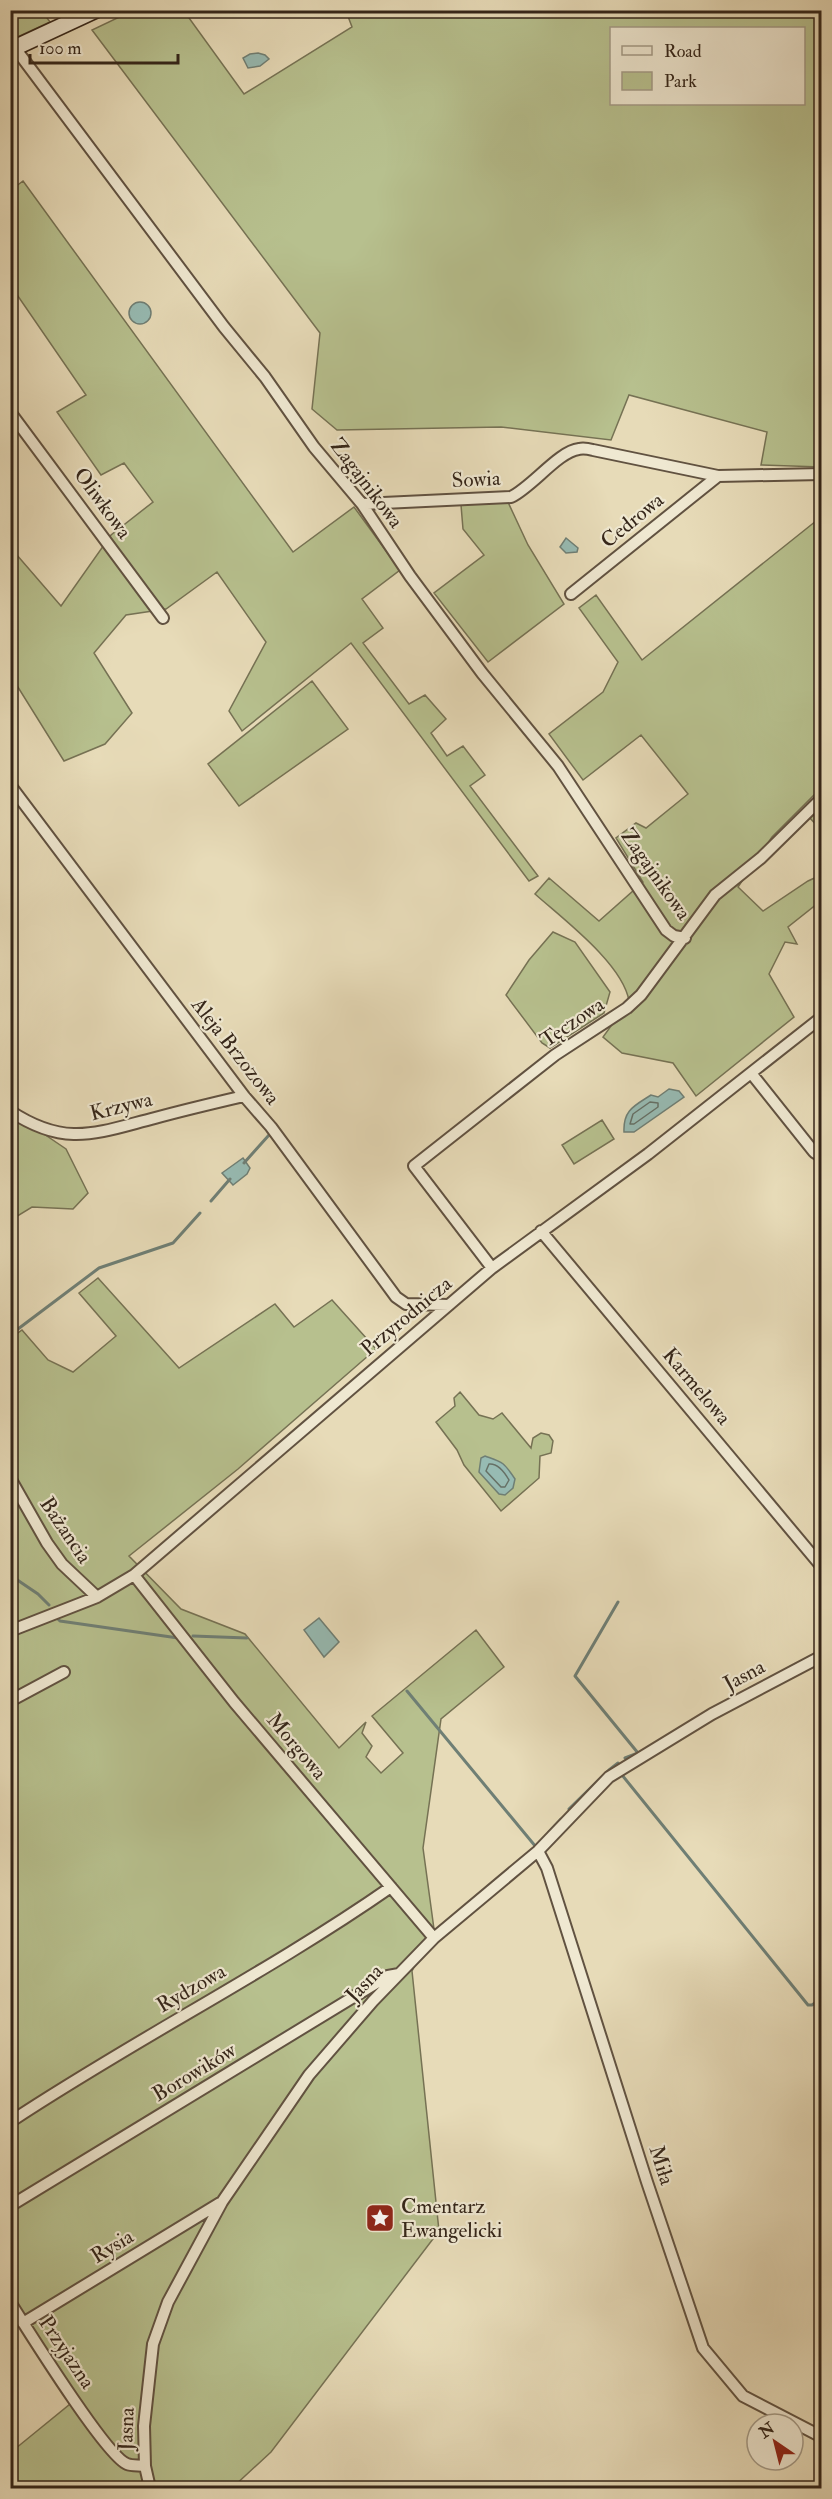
<svg xmlns="http://www.w3.org/2000/svg" width="832" height="2499" font-family="'IM FELL Double Pica',serif">
<rect width="100%" height="100%" fill="#e7dbb8"/>
<filter id="stains"><feTurbulence type="fractalNoise" baseFrequency=".00333" numOctaves="4"/><feColorMatrix values="0 0 0 0 .2 0 0 0 0 .09 0 0 0 0 .02 0 0 0 .5 -.17"/></filter>
<radialGradient id="worn" r=".72"><stop offset=".6" stop-color="#630" stop-opacity="0"/><stop offset="1" stop-color="#630" stop-opacity=".3"/></radialGradient>
<path fill="#b7c08e" stroke="#767254" stroke-width="1.5" fill-rule="evenodd" d="M 134,10 L 184,11 L 244,94 L 352,27 L 346,11 L 821,11 L 821,467 L 761,465 L 767,432 L 629,395 L 611,440 L 501,427 L 337,430 L 312,409 L 320,333 L 92,30 ZM 612,28 L 804,28 L 804,104 L 612,104 Z
M 10,11 L 42,11 L 50,22 L 11,40 Z
M 23,181 L 293,552 L 354,507 L 400,570 L 362,599 L 383,628 L 363,643 L 409,704 L 425,695 L 446,719 L 431,733 L 447,756 L 463,746 L 485,775 L 470,786 L 538,876 L 529,881 L 351,643 L 242,731 L 229,711 L 266,642 L 217,572 L 166,609 L 126,615 L 94,653 L 132,713 L 105,744 L 64,761 L 11,676 L 10,547 L 61,606 L 111,535 L 153,502 L 124,463 L 101,475 L 57,412 L 86,395 L 11,286 L 11,190 Z
M 507,500 L 528,545 L 564,604 L 488,662 L 434,593 L 484,555 L 463,529 L 461,505 Z
M 821,517 L 821,788 L 772,837 L 738,887 L 763,911 L 808,881 L 821,875 L 821,903 L 817,904 L 788,927 L 797,944 L 785,942 L 769,974 L 794,1017 L 696,1096 L 673,1063 L 622,1053 L 603,1037 L 629,1001 C 623,964 563,919 535,894 L 549,878 L 599,921 L 643,882 L 616,838 L 636,823 L 646,828 L 688,794 L 641,735 L 583,780 L 549,734 L 603,692 L 618,662 L 579,608 L 596,595 L 642,660 Z
M 312,681 L 348,729 L 239,806 L 208,764 Z
M 821,806 L 821,830 L 809,817 Z
M 553,932 L 575,942 L 610,992 L 604,1013 L 550,1048 L 542,1043 L 506,995 L 529,960 Z
M 10,1111 L 66,1149 L 88,1193 L 73,1209 L 32,1207 L 11,1220 Z
M 602,1120 L 614,1139 L 574,1164 L 562,1145 Z
M 98,1278 L 179,1368 L 275,1304 L 294,1327 L 332,1300 L 376,1349 L 238,1469 L 129,1556 L 181,1609 L 245,1634 L 339,1748 L 366,1722 L 362,1733 L 372,1746 L 366,1757 L 381,1773 L 403,1753 L 372,1716 L 476,1630 L 504,1667 L 441,1719 L 423,1848 L 434,1929 L 412,1971 L 439,2231 L 271,2452 L 232,2488 L 11,2488 L 10,2453 L 70,2404 L 11,2308 L 11,1338 L 22,1330 L 48,1360 L 73,1372 L 116,1336 L 79,1293 Z
M 460,1392 L 479,1415 L 493,1419 L 502,1413 L 531,1448 L 533,1438 L 541,1433 L 549,1435 L 553,1441 L 551,1453 L 540,1456 L 539,1478 L 501,1511 L 464,1465 L 457,1450 L 436,1422 L 455,1406 L 454,1398 Z"/>
<path fill="#97bbb3" stroke="#6f7f75" stroke-width="1.5" d="M 258,53 L 265,55 L 269,59 L 260,66 L 248,68 L 243,58 L 250,54 Z
M129 313a11 11 0 1 1 22 0a11 11 0 1 1-22 0Z
M 566,538 L 578,548 L 577,552 L 566,553 L 560,547 Z
M 669,1089 L 679,1091 L 684,1097 L 634,1132 L 624,1132 C 623,1110 634,1106 651,1095 L 658,1097 Z
M 243,1158 L 250,1168 L 247,1174 L 233,1185 L 222,1173 Z
M 485,1456 C 502,1462 503,1461 515,1479 L 513,1488 L 505,1495 L 499,1494 L 479,1472 L 481,1458 Z
M 319,1618 L 339,1642 L 324,1657 L 304,1630 Z"/>
<g fill="none" stroke-linecap="round" stroke-linejoin="round">
<path stroke="#667066" stroke-width="1.5" d="M 650,1102 L 658,1103 L 658,1107 L 634,1124 L 630,1124 L 633,1114 Z
M 489,1464 C 498,1463 505,1473 509,1480 L 505,1487 L 501,1487 L 486,1471 Z"/>
<path stroke="#6f7f75" stroke-width="3" d="M 244,1163 L 269,1135
M 211,1201 L 230,1179
M 10,1335 L 99,1268 L 173,1243 L 200,1213
M 10,1575 L 38,1594 L 49,1605
M 618,1602 L 575,1676 L 638,1753 L 625,1758
M 56,1617 L 60,1621 L 178,1638
M 193,1636 L 247,1638
M 407,1691 L 536,1847
M 622,1775 L 808,2005 L 812,2005 L 822,1998
M 569,1809 L 609,1770 L 618,1763
M 549,1832 L 561,1819"/>
<g stroke="#615241" stroke-width="14">
<path id="street" d="M 15,48 L 224,327 L 265,377 L 314,447 L 362,504 L 410,576 L 482,673 L 558,766 L 666,930 L 674,936 L 685,938
M 10,412 L 163,618
M 362,504 L 511,497 C 532,487 559,451 579,449 C 583,448 589,449 593,450 L 718,476 L 822,474
M 571,594 L 718,476
M 10,785 L 244,1096 L 271,1127 L 396,1297 L 406,1304 L 449,1305
M 751,1073 L 814,1152 L 822,1157
M 10,1111 C 66,1148 96,1133 155,1118 C 184,1110 214,1103 244,1096
M 541,1231 L 822,1567
M 492,1268 L 414,1166 L 555,1055 L 627,1008 L 641,995 L 715,895 L 761,858 L 822,798
M 10,1478 L 47,1543 L 62,1564 L 97,1597
M 134,1575 L 234,1702 L 434,1938
M 10,1631 L 97,1597 L 134,1575 L 492,1268 L 648,1154 L 822,1017
M 10,1701 L 64,1672
M 538,1851 L 547,1868 L 647,2182 L 703,2348 L 743,2396 L 822,2437
M 10,2122 C 135,2039 269,1972 391,1887
M 10,2206 L 388,1976 L 399,1974
M 10,2302 C 26,2327 106,2456 127,2464 C 132,2466 139,2465 145,2466
M 23,2323 L 220,2203
M 150,2488 L 145,2466 L 144,2426 L 153,2344 L 168,2302 L 222,2202 L 309,2075 L 373,2001 L 434,1938 L 538,1851 L 609,1777 L 712,1714 L 822,1656"/>
</g>
<g stroke="#342519" stroke-width="18">
<path id="secondary" d="M 10,50 L 96,10"/>
</g>
<use href="#street" stroke="#efe8d1" stroke-width="10"/>
<use href="#secondary" stroke="#efe8d1" stroke-width="15"/>
</g>
<defs>
<g id="sight-square" transform="scale(1.5)"><rect x="-9" y="-9" width="18" height="18" rx="4" fill="#8f2418" stroke="#efe8d1"/><path d="M0-6L1.8-2.2L6-1.7L2.9 1.2L3.7 5.4L0 3.3L-3.7 5.4L-2.9 1.2L-6-1.7L-1.8-2.2Z" fill="#fff"/></g>
</defs>
<g fill-rule="evenodd">
<use href="#sight-square" x="380" y="2218"/>
</g>
<g text-anchor="middle" stroke-width="4.5" stroke-linejoin="round" paint-order="stroke">
<g font-size="21" fill="#342519" stroke="#efe8d1">
<text transform="translate(476 479) rotate(-3)" y="7">Sowia</text>
<text transform="translate(367 483) rotate(53)" y="7">Zagajnikowa</text>
<text transform="translate(103 503) rotate(54)" y="7">Oliwkowa</text>
<text transform="translate(632 520) rotate(-39)" y="7">Cedrowa</text>
<text transform="translate(656 874) rotate(55)" y="7">Zagajnikowa</text>
<text transform="translate(572 1022) rotate(-34)" y="7">Tęczowa</text>
<text transform="translate(236 1051) rotate(52)" y="7">Aleja Brzozowa</text>
<text transform="translate(121 1106) rotate(-14)" y="7">Krzywa</text>
<text transform="translate(406 1316) rotate(-40)" y="7">Przyrodnicza</text>
<text transform="translate(697 1386) rotate(50)" y="7">Karmelowa</text>
<text transform="translate(66 1530) rotate(56)" y="7">Bażancia</text>
<text transform="translate(744 1675) rotate(-28)" y="7">Jasna</text>
<text transform="translate(297 1746) rotate(50)" y="7">Morgowa</text>
<text transform="translate(364 1983) rotate(-47)" y="7">Jasna</text>
<text transform="translate(191 1988) rotate(-30)" y="7">Rydzowa</text>
<text transform="translate(194 2072) rotate(-31)" y="7">Borowików</text>
<text transform="translate(662 2165) rotate(72)" y="7">Miła</text>
<text transform="translate(112 2246) rotate(-31)" y="7">Rysia</text>
<text transform="translate(67 2352) rotate(56)" y="7">Przyjazna</text>
<text transform="translate(126 2429) rotate(-88)" y="7">Jasna</text>
</g>
<g font-size="21" fill="#342519" stroke="#efe8d1" text-anchor="start">
<text x="401" y="2213">Cmentarz<tspan x="401" dy="24">Ewangelicki</tspan></text>
</g>
</g>
<rect width="832" height="2499" fill="none" stroke="#e7dbb8" stroke-width="36"/>
<rect x="12" y="12" width="808" height="2475" fill="none" stroke="#342519" stroke-width="3"/>
<rect x="18" y="18" width="796" height="2463" fill="none" stroke="#342519" stroke-width="1.5"/>
<rect x="610" y="27" width="195" height="78" fill="#efe8d1" stroke="#a49a87" stroke-width="1.5"/>
<rect x="622" y="46" width="30" height="9" fill="#efe8d1" stroke="#a49a87" stroke-width="1.5"/>
<text x="664" y="57" font-size="18" fill="#342519">Road</text>
<rect x="622" y="72" width="30" height="18" fill="#b7c08e" stroke="#a49a87" stroke-width="1.5"/>
<text x="664" y="87" font-size="18" fill="#342519">Park</text>
<g transform="translate(775 2442) rotate(325)"><circle r="28" fill="#efe8d1" stroke="#a49a87" stroke-width="1.5"/>
<path d="M0-4.5L10 22L0 15L-10 22Z" fill="#8f2418"/>
<text y="-9" font-size="16" font-weight="bold" text-anchor="middle" fill="#342519">N</text>
</g>
<path d="M30 54v9h148v-9" fill="none" stroke="#342519" stroke-width="3"/>
<text x="39" y="54" font-size="18" fill="#342519" stroke="#efe8d1" stroke-width="4.5" paint-order="stroke">100 m</text>
<rect width="100%" height="100%" filter="url(#stains)"/>
<rect width="100%" height="100%" fill="url(#worn)"/>
</svg>
